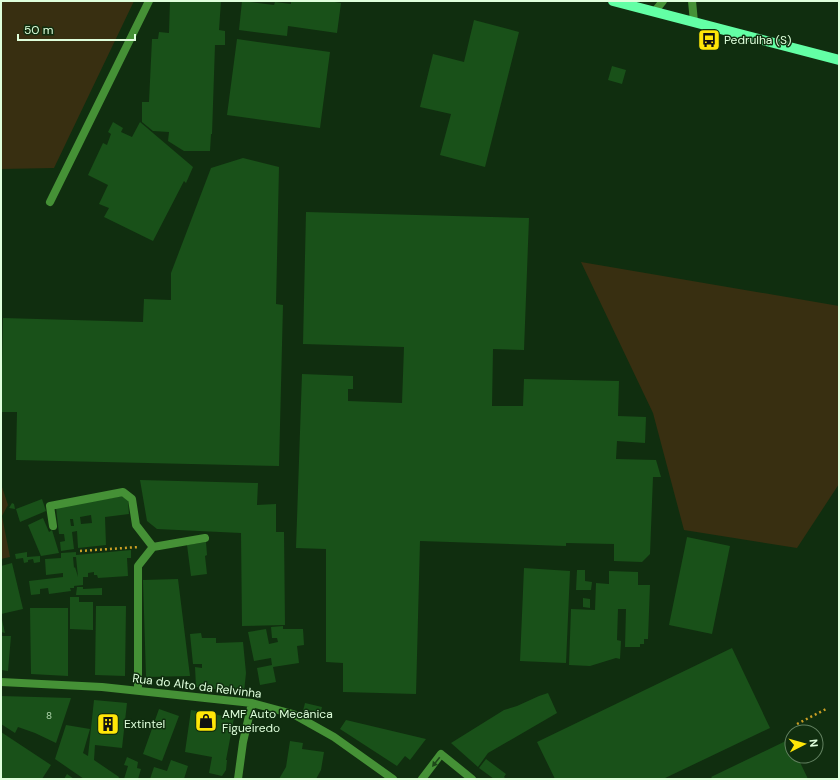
<svg xmlns="http://www.w3.org/2000/svg" width="840" height="780" font-family="'DM Sans',sans-serif">
<rect width="100%" height="100%" fill="#102e0f"/>
<path fill="#382f11" d="M 1,1 L 134,1 L 54,168 L 1,169 Z
M 581,262 L 839,306 L 839,484 L 797,548 L 684,530 L 653,413 Z
M 1,484 L 8,505 L 2,516 L 10,557 L 1,559 Z"/>
<path fill="#195119" fill-rule="evenodd" d="M 170,1 L 221,1 L 219,30 L 225,31 L 225,45 L 215,45 L 212,134 L 211,134 L 210,151 L 184,151 L 168,141 L 169,132 L 153,131 L 142,122 L 142,102 L 149,102 L 152,39 L 158,39 L 159,32 L 169,33 Z
M 242,1 L 274,5 L 275,2 L 291,4 L 291,1 L 328,1 L 341,3 L 337,33 L 288,26 L 287,36 L 239,30 Z
M 474,20 L 519,32 L 485,167 L 440,155 L 451,114 L 420,107 L 433,54 L 464,62 Z
M 237,39 L 330,52 L 320,128 L 227,115 Z
M 612,66 L 626,70 L 622,84 L 608,80 Z
M 113,122 L 123,128 L 121,132 L 132,137 L 140,122 L 193,167 L 186,183 L 184,181 L 153,241 L 104,217 L 109,208 L 99,204 L 108,185 L 88,175 L 103,143 L 107,145 L 111,134 L 108,132 Z
M 243,158 L 279,167 L 276,304 L 283,305 L 279,466 L 16,460 L 17,412 L 1,412 L 3,318 L 143,322 L 144,299 L 171,300 L 171,273 L 211,168 Z
M 306,212 L 529,218 L 524,350 L 493,349 L 492,406 L 523,406 L 524,379 L 619,381 L 618,416 L 646,417 L 645,443 L 617,441 L 616,459 L 656,460 L 661,477 L 653,477 L 650,554 L 642,562 L 614,561 L 614,544 L 566,543 L 566,546 L 420,541 L 416,694 L 343,692 L 343,663 L 326,662 L 326,549 L 296,548 L 302,374 L 353,376 L 353,389 L 348,389 L 348,401 L 402,403 L 404,347 L 303,344 Z
M 140,480 L 258,483 L 257,505 L 276,504 L 276,532 L 284,532 L 285,625 L 242,626 L 241,533 L 157,529 L 147,521 Z
M 122,496 L 128,500 L 129,514 L 105,517 L 106,545 L 78,548 L 77,531 L 72,532 L 74,549 L 61,551 L 60,542 L 65,541 L 64,534 L 59,534 L 56,508 ZM 91,515 L 92,523 L 81,524 L 80,517 ZM 70,519 L 73,519 L 74,526 L 71,526 Z
M 42,499 L 46,511 L 20,522 L 16,509 Z
M 12,503 L 14,504 L 15,509 L 9,508 Z
M 43,518 L 49,532 L 52,530 L 59,553 L 41,556 L 28,525 Z
M 687,537 L 730,546 L 712,634 L 669,625 Z
M 206,542 L 207,555 L 205,556 L 207,574 L 191,576 L 187,545 Z
M 131,550 L 131,558 L 127,558 L 128,576 L 98,578 L 97,575 L 94,575 L 94,572 L 88,573 L 88,577 L 83,577 L 83,585 L 74,586 L 74,588 L 70,588 L 71,591 L 49,594 L 48,588 L 40,589 L 40,594 L 31,595 L 29,581 L 63,577 L 63,573 L 46,575 L 45,559 L 61,558 L 61,553 L 76,552 L 76,555 ZM 73,557 L 76,557 L 78,577 L 75,567 L 74,568 Z
M 27,552 L 27,557 L 40,556 L 40,562 L 34,563 L 33,559 L 28,560 L 28,562 L 24,563 L 23,558 L 16,559 L 15,554 Z
M 12,563 L 23,609 L 1,614 L 1,566 Z
M 524,568 L 570,571 L 566,663 L 520,661 Z
M 577,570 L 585,570 L 585,581 L 592,582 L 591,590 L 576,590 Z
M 609,571 L 638,572 L 638,585 L 650,585 L 648,639 L 644,639 L 644,644 L 640,644 L 640,647 L 625,647 L 626,609 L 618,609 L 617,640 L 621,641 L 620,659 L 616,658 L 590,666 L 569,665 L 571,609 L 595,610 L 596,583 L 609,584 Z
M 178,579 L 190,676 L 146,677 L 143,580 Z
M 77,587 L 83,587 L 83,589 L 102,588 L 102,595 L 76,595 Z
M 70,597 L 79,597 L 79,602 L 93,602 L 93,630 L 70,629 Z
M 583,598 L 590,599 L 590,608 L 583,607 Z
M 96,606 L 126,606 L 125,676 L 95,675 Z
M 30,608 L 68,608 L 68,676 L 31,674 Z
M 1,620 L 2,620 L 5,633 L 1,632 Z
M 283,626 L 283,629 L 303,629 L 304,645 L 297,646 L 299,663 L 273,667 L 276,682 L 260,685 L 257,668 L 272,665 L 271,658 L 254,661 L 248,632 L 266,629 L 269,644 L 278,642 L 277,638 L 272,638 L 271,627 Z
M 201,633 L 202,638 L 216,638 L 216,643 L 243,642 L 246,673 L 244,692 L 196,687 L 195,667 L 202,668 L 202,664 L 193,664 L 190,634 Z
M 1,636 L 11,636 L 8,671 L 1,670 Z
M 732,648 L 770,728 L 663,779 L 555,779 L 537,742 Z
M 548,693 L 557,713 L 488,753 L 478,767 L 451,743 L 504,710 L 517,706 L 539,696 Z
M 1,696 L 71,698 L 56,743 L 35,733 L 18,727 L 15,733 L 1,724 Z
M 94,700 L 127,703 L 122,748 L 95,745 L 94,760 L 119,777 L 118,779 L 84,779 L 55,759 L 66,725 L 90,729 L 83,753 L 88,756 Z
M 305,703 L 322,707 L 320,715 L 303,711 Z
M 159,709 L 179,716 L 162,761 L 143,754 Z
M 191,710 L 234,718 L 226,760 L 227,760 L 226,770 L 222,776 L 209,773 L 212,757 L 185,752 Z
M 346,720 L 426,739 L 410,760 L 405,756 L 397,766 L 340,729 Z
M 1,732 L 51,765 L 42,779 L 1,779 Z
M 792,738 L 792,756 L 797,756 L 808,779 L 713,779 L 711,777 Z
M 290,741 L 303,743 L 302,749 L 324,752 L 321,770 L 316,779 L 279,779 L 286,767 Z
M 127,757 L 138,762 L 137,768 L 141,769 L 138,779 L 124,779 L 128,766 L 124,765 Z
M 486,759 L 506,774 L 504,777 L 506,779 L 494,779 L 479,768 Z
M 171,760 L 188,766 L 184,779 L 150,779 L 154,767 L 167,771 Z
M 67,774 L 74,779 L 64,779 Z"/>
<g fill="none" stroke-linecap="round" stroke-linejoin="round">
<path stroke="#ca9f25" stroke-width="2.5" stroke-dasharray="2 3" stroke-linecap="butt" d="M 80,551 L 139,547
M 797,724 L 828,708"/>
<path stroke="#459136" stroke-width="8" d="M 50,202 L 149,1
M 53,526 L 50,506 L 123,492 L 132,499 L 136,525 L 153,547
M 138,690 L 138,566 L 153,547 L 205,538"/>
<path stroke="#459136" stroke-width="8" d="M 692,1 L 694,22
M 655,11 L 663,1
M 1,682 L 102,687 L 252,703 L 293,714 L 334,737 L 393,779
M 238,779 L 243,742 L 252,703
M 422,779 L 441,754 L 472,779"/>
<path stroke="#63ffa5" stroke-width="10" d="M 613,1 L 839,60"/>
</g>
<defs><path id="oneway-solid" d="M-6-.8H1V-3.2L6.5 0L1 3.2V.8H-6Z"/></defs>
<use fill="#1d4719" href="#oneway-solid" transform="translate(436 762) rotate(128)"/>
<defs>
<g id="bus-square" transform="scale(1.15)"><rect x="-9" y="-9" width="18" height="18" rx="4" fill="#ffe608" stroke="#102e0f"/><path d="M-5-6H5V4H4V6H2V4H-2V6H-4V4H-5ZM-3.5-4V0h7V-4ZM-3.5 1.2v1.5H-2V1.2ZM2 1.2v1.5H3.5V1.2Z" fill="#111"/></g>
<g id="shop-square" transform="scale(1.15)"><rect x="-9" y="-9" width="18" height="18" rx="4" fill="#ffe608" stroke="#102e0f"/><path d="M-5-2.5h2.3a2.7 3.5 0 0 1 5.4 0H5L5.5 6h-11ZM-1.5-2.5h3a1.5 2.3 0 0 0-3 0Z" fill="#111"/></g>
<g id="building-square" transform="scale(1.15)"><rect x="-9" y="-9" width="18" height="18" rx="4" fill="#ffe608" stroke="#102e0f"/><path d="M-4-6H4V6H1V3H-1V6H-4ZM-2.5-4.3h1.7v1.8h-1.7ZM.8-4.3h1.7v1.8H.8ZM-2.5-1h1.7V.8h-1.7ZM.8-1h1.7V.8H.8Z" fill="#111"/></g>
</defs>
<g fill-rule="evenodd">
<use href="#bus-square" x="709" y="40"/>
<use href="#shop-square" x="206" y="721"/>
<use href="#building-square" x="108" y="724"/>
</g>
<g text-anchor="middle" stroke-width="3" stroke-linejoin="round" paint-order="stroke">
<g font-size="10" fill="#aed4ab">
<text x="49" y="719">8</text>
</g>
<g font-size="12" fill="#dfffdc" stroke="#102e0f" text-anchor="start">
<text x="724" y="44">Pedrulha (S)</text>
<text x="222" y="718">AMF Auto Mecânica<tspan x="222" dy="14">Figueiredo</tspan></text>
<text x="124" y="728">Extintel</text>
</g>
<g font-size="12" fill="#dfffdc" stroke="#102e0f">
<text transform="translate(197 686) rotate(7)" y="4">Rua do Alto da Relvinha</text>
</g>
</g>
<rect width="840" height="780" fill="none" stroke="#dfffdc" stroke-width="4"/>
<g transform="translate(804 744) rotate(84)"><circle r="19" fill="#102e0f" stroke="#638261"/>
<path d="M0-3L7 15L0 10L-7 15Z" fill="#ffe608"/>
<text y="-6" font-size="11" font-weight="bold" text-anchor="middle" fill="#dfffdc">N</text>
</g>
<path d="M18 34v6h117v-6" fill="none" stroke="#dfffdc" stroke-width="2"/>
<text x="24" y="34" font-size="12" fill="#dfffdc" stroke="#102e0f" stroke-width="3" paint-order="stroke">50 m</text>
</svg>
